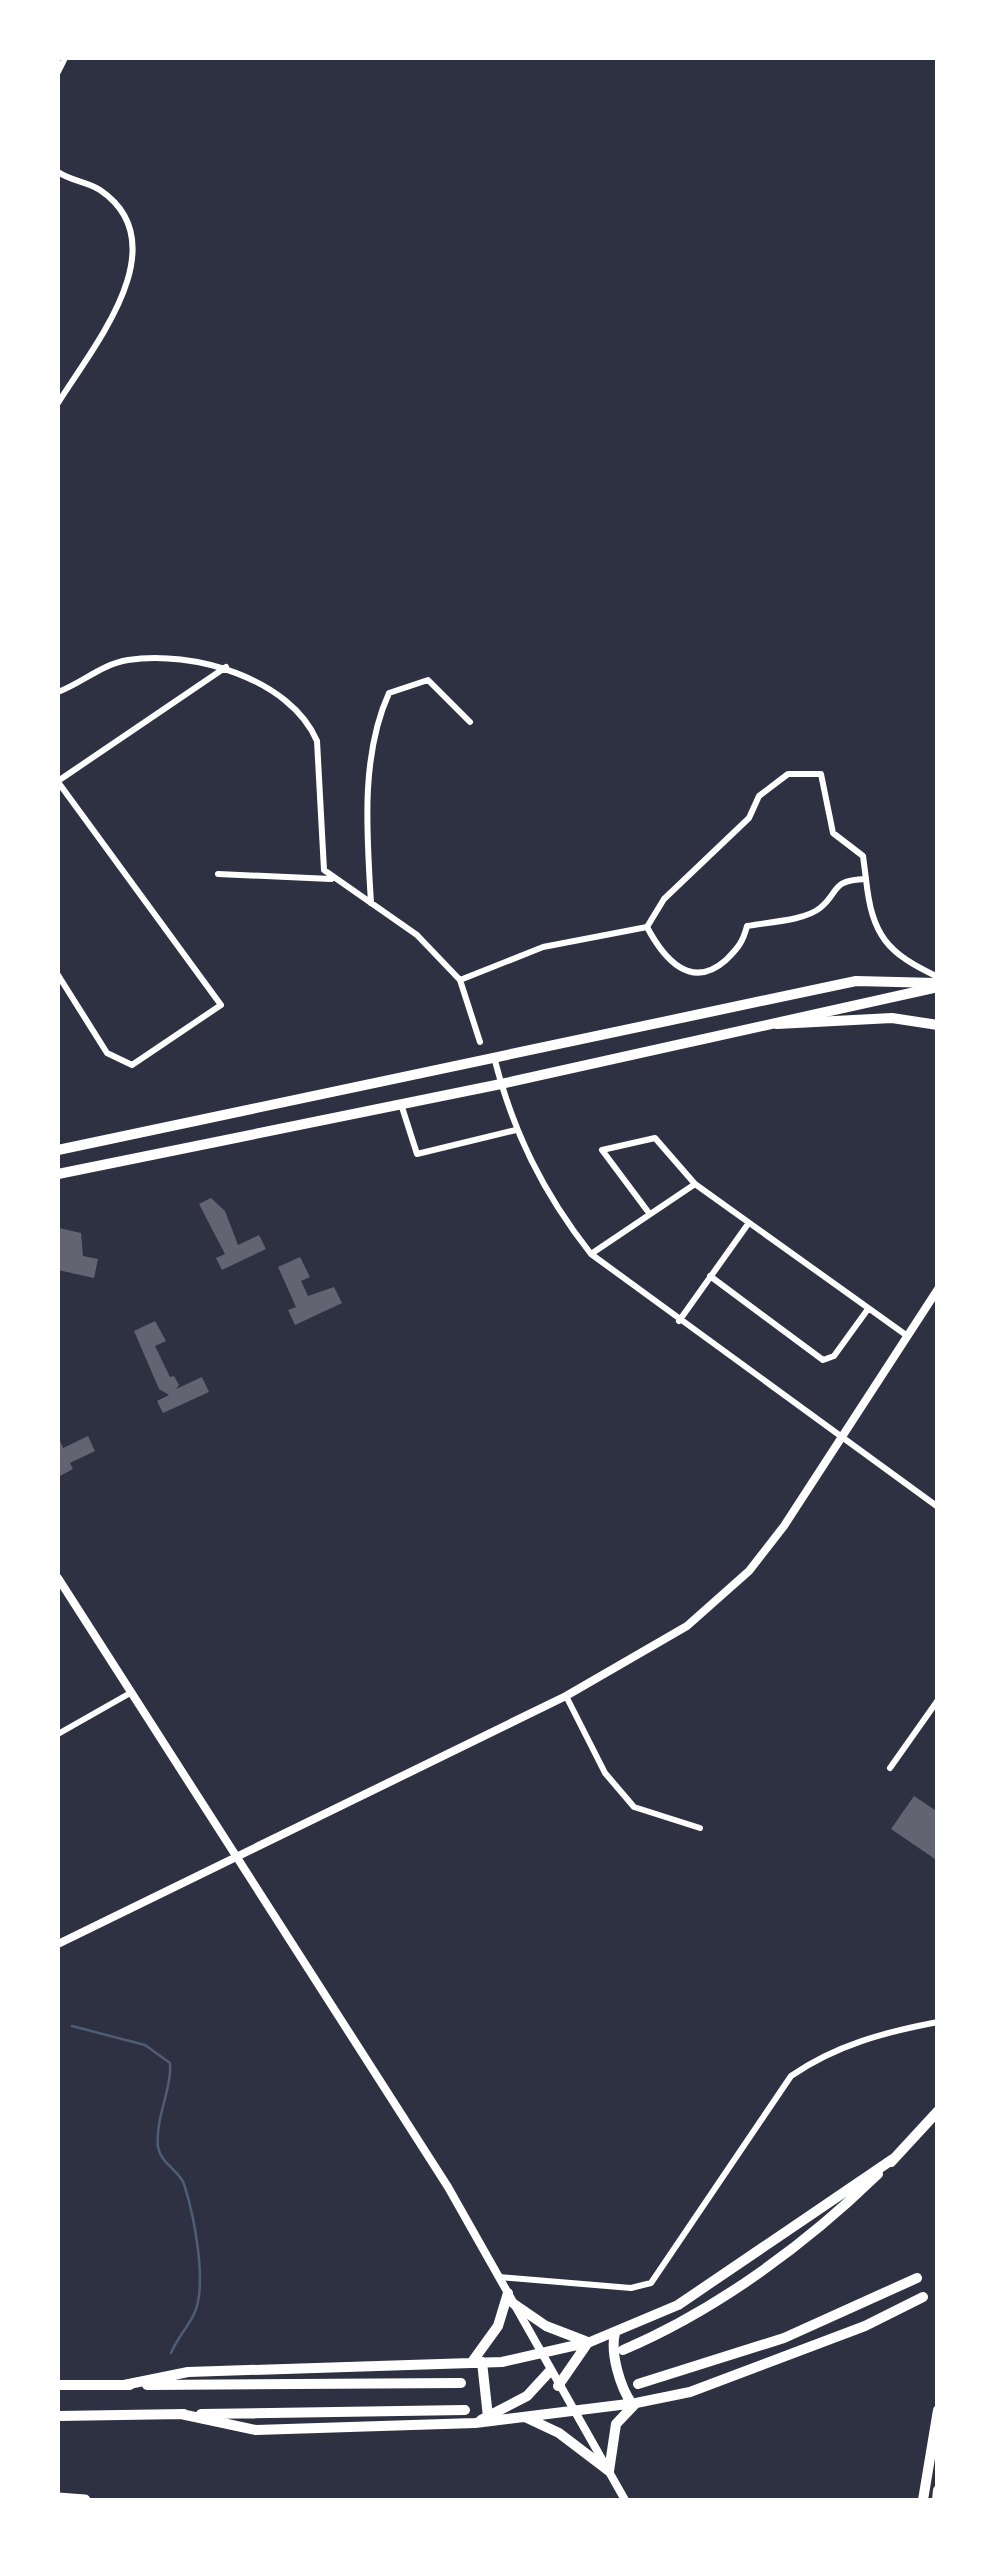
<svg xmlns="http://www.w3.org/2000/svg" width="995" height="2558" font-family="Karla,sans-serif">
<rect width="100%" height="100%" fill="#2d3142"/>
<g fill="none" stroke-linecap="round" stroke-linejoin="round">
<path stroke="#4f5d75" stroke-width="2.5" d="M 72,2026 L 145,2045 L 170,2063 C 172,2089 155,2118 158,2147 C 161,2164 178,2169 184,2184 C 194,2215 208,2285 194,2314 C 188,2327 177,2338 171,2353"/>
</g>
<path fill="#626471" d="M 211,1198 L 225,1211 L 238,1245 L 259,1235 L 266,1249 L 222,1270 L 216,1258 L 225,1254 L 199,1204 Z
M 59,1228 L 81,1233 L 83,1256 L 98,1259 L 94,1278 L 58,1270 Z
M 300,1257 L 310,1277 L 301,1281 L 308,1296 L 334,1287 L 342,1303 L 295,1325 L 288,1310 L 296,1307 L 278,1267 Z
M 155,1321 L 166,1341 L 155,1346 L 170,1377 L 174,1376 L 179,1385 L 176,1389 L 202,1377 L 209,1392 L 163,1413 L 157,1401 L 169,1395 L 159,1389 L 134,1331 Z
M 58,1436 L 63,1448 L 88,1436 L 95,1451 L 70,1463 L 73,1469 L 58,1477 Z
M 914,1796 L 938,1812 L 938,1861 L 891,1829 Z"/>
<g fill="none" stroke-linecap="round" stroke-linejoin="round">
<path stroke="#fff" stroke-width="6" d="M 58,72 L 65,58
M 58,172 C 71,181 88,182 100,190 C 180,244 92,348 58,403
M 58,692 C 82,683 102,664 128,660 C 192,650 290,678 317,741 L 324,870 L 417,935 L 460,980 L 480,1042
M 58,781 L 226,667
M 58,782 L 221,1005 L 132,1065 L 107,1053 L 58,975
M 218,874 L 331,879
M 371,903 C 367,835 360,757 389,693 L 428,680 L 470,722
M 647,927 L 664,899 L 749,818 L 759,796 L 788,774 L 821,774 L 833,833 L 863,856 L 866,879
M 460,980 L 543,947 L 647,927 C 664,959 691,991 726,960 C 738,948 743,942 747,926 C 767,922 804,921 820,908 C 840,892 830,880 866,879 C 872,936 887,953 938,977
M 494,1057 C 513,1132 543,1193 591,1254 L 938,1507
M 401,1104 L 417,1154 L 516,1130
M 649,1213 L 602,1150 L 655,1138 L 695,1184 L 906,1335
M 591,1254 L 695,1184
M 710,1276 L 823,1360 L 834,1356 L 868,1309
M 679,1321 L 748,1224
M 566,1696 L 605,1773 L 634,1807 L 700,1828
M 58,1734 L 132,1692
M 890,1768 L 938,1700
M 499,2277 L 631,2288 L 651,2283 L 791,2076 C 836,2045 885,2032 938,2022"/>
<path stroke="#fff" stroke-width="8" d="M 58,1578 L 448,2187 L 625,2500
M 58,1944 L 566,1696 L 687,1626 L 749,1571 L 784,1526 L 938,1289"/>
<path stroke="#fff" stroke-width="10" d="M 58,1150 L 856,981 L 937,983
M 58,1174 L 501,1084 L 938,987"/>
<path stroke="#fff" stroke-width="10" d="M 777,1024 L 892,1018 L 938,1025
M 891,2162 L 938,2111
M 514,2304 L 546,2326 L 585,2341
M 615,2333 C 610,2353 620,2387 632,2404
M 623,2350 C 717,2310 806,2244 878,2174
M 472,2362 L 498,2326 L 508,2293
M 482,2362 L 488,2417
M 638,2384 L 784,2338 L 917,2278
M 58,2385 L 130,2385
M 124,2385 L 188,2372 L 502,2362 L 590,2342 L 678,2305 L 893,2159
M 147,2385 L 461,2383
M 558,2386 L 587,2344
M 181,2414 L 256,2430 L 475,2423 L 636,2403 L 690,2392 L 865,2326 L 923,2297
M 201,2414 L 465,2410
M 58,2416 L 184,2414
M 525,2417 L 559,2433 L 609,2471
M 481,2420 L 527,2396 L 550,2371
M 609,2471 L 616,2424 L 636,2403
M 923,2500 L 938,2410
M 937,2500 L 938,2490"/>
<path stroke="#fff" stroke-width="11" d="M 58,2498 L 85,2500"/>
</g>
<rect width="995" height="2558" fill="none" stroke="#ffffff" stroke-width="120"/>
</svg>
